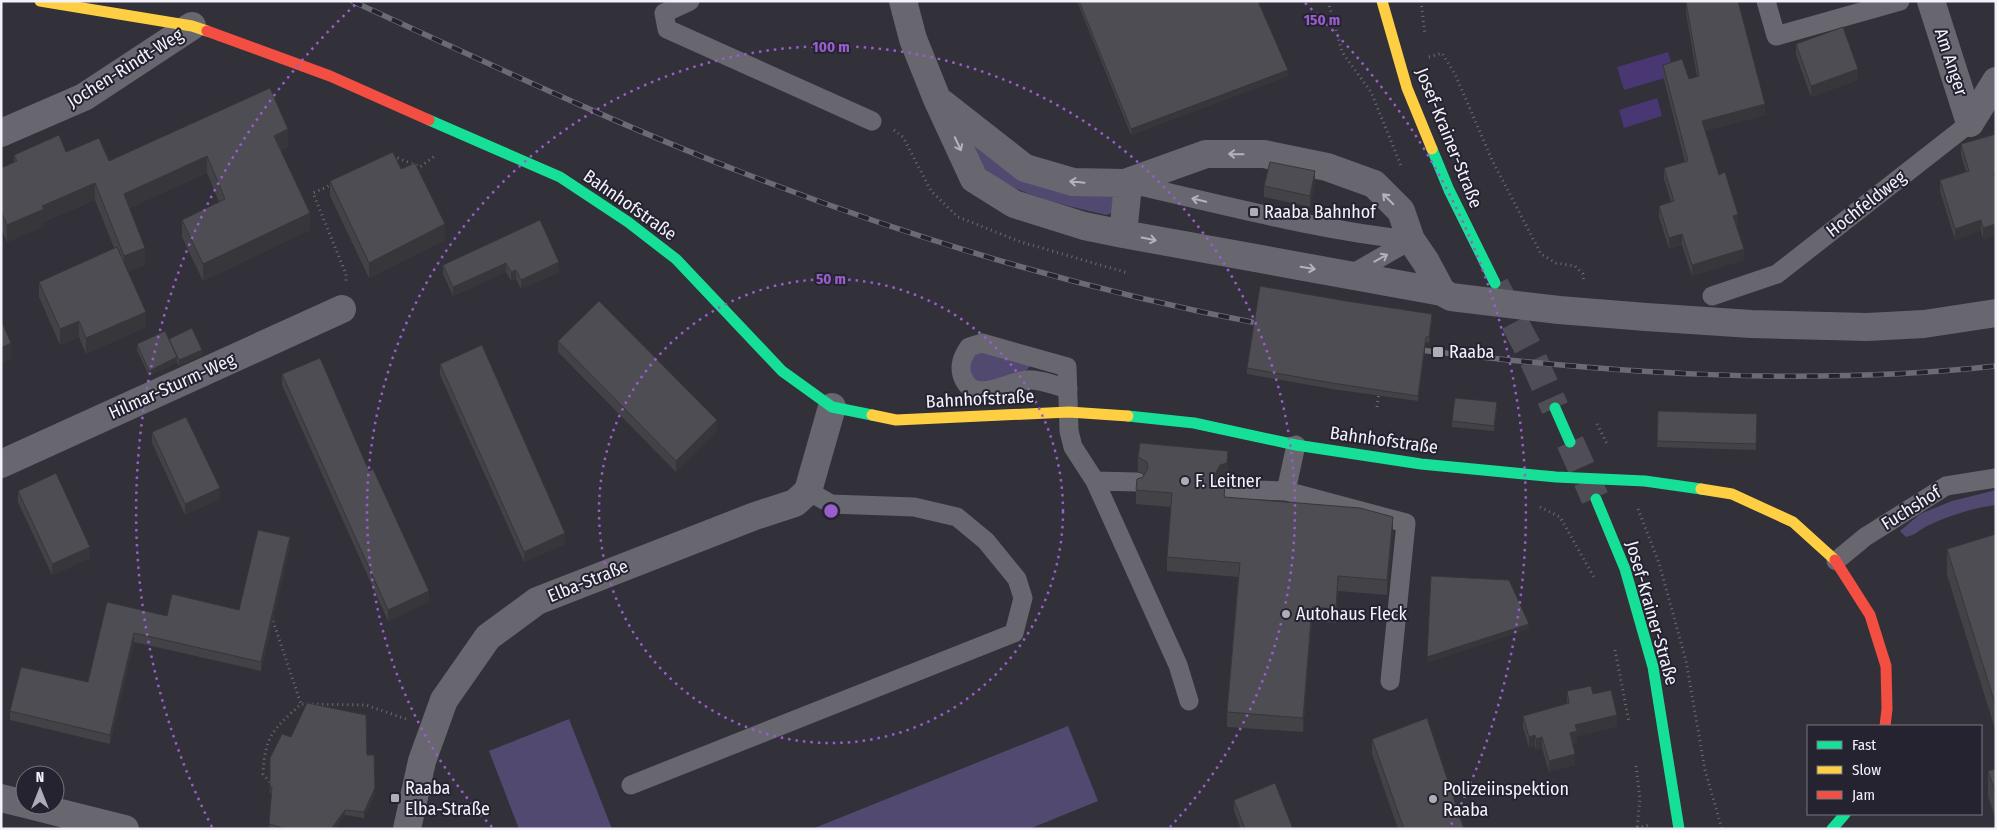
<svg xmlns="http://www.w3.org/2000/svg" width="1997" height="830" font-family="'Fira Sans Condensed',sans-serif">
<rect width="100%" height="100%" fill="#323038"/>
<path fill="#524971" d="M 976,144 L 1118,192 L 1114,212 L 1106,215 C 1073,207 976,189 973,146 Z
M 981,351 L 1028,363 L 1030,366 C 1024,379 969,399 970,365 C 970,357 975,354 981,351 Z
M 1996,490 L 1996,505 C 1972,508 1948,516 1927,526 C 1919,530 1916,535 1906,537 L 1900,531 L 1920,514 L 1952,501 Z
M 569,719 L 612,829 L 519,829 L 489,751 Z
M 1068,726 L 1098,801 L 1029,829 L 812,829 Z"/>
<path fill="#483772" d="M 1668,52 L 1675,75 L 1624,90 L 1617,67 Z
M 1657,98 L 1662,116 L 1624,128 L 1619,110 Z"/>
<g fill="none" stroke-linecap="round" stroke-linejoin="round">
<path stroke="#4f4d55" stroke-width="28" stroke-dasharray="28 14" stroke-linecap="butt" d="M 1495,285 L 1529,350 L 1555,408
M 1570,442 L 1595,498"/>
<path stroke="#6e6c74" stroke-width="3" stroke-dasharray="1 4" stroke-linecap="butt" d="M 1328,1 L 1342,52 L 1371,92 L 1402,168
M 1421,1 L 1425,35
M 1429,57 L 1442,53 L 1455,74 L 1492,160 L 1541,254 L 1556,263 L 1575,266 L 1583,274 L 1584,283
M 894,130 L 903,137 L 931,191 L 958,217 L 1021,242 L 1128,273
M 393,156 L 420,167 L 435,156
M 333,184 L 313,193 L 346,274 L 346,281
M 1377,407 L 1379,392
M 1597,424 L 1607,444
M 1540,507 L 1560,517 L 1595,579
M 1638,509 L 1659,563 L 1686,661 L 1705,770 L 1722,829
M 273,621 L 301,704
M 1615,650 L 1629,722
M 1636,766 L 1640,799 L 1637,829
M 270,782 L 263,774 C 265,735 273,730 301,704 L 366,705 L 406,719
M 1637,828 L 1649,825"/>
<path stroke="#68666f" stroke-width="19" d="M 690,1 L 664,13 L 667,29 L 872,121
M 1766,1 L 1776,36 L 1900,1
M 1126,183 C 1221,204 1315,230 1411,240
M 1350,275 L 1411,240
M 1712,296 L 1777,274 L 1970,123
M 1068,389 C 1057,386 1036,378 1026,380 C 1007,382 972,406 962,375 C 959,364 963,356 969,347 L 982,343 L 1067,367 L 1069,431 L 1073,447 L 1095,481 L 1178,665 L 1189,701
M 1095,481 L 1137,482
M 1226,489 L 1286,491 L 1296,445
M 1286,491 L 1406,523 L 1390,681
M 1836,561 L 1865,537 L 1946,486 L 1996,478
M 631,785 L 1014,633 L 1023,598 L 1017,579 L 986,541 L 957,517 L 914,507 L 831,504 L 808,491"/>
<path stroke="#68666f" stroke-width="28" d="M 903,1 L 913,39 L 937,99 L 974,179 L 1014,204 L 1084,226 L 1123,234 L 1442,292 L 1451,297 L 1559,310 L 1646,317 L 1751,324 L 1867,327 L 1924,324 L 1996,313
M 1931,1 L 1970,123
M 942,103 L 1025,168 L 1073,182 L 1125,183 L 1206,154 L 1264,154 L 1327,167 L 1374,184 L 1401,211 L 1411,240 L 1426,262 L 1442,292
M 1970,123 L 1996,81
M 1,133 L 84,97 L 192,26
M 1123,234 L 1127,195 L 1125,183
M 1,464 L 342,309
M 1,798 L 25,804
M 29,805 L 125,829
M 407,829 L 422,761 L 444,700 L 488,637 L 537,601 L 755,516 L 795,503 L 808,491 L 832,407"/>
<path stroke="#16e098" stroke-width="11" d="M 429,120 L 560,177 L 628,222 L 676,259 L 782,371 L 832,407 L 872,415
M 1432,149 L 1449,190 L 1495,283
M 1555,408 L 1570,442
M 1128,416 L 1194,423 L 1296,445 L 1421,464 L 1556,477 L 1645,481 L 1701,489
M 1596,499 L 1625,569 L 1653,667 L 1679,829
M 1832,829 L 1845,814"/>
<path stroke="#ffcf43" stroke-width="11" d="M 40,1 L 192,26 L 207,31
M 1382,1 L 1407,88 L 1432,149
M 872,415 L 896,420 L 1069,412 L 1128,416
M 1701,489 L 1732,494 L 1793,522 L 1835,560"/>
<path stroke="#f24e42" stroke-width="11" d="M 207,31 L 330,76 L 429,120
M 1835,560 L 1870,615 L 1886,666 L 1887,709 L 1885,726"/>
<g stroke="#6c6a73" stroke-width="5.5">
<path id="rail" d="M 352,1 C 481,60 609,121 741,172 C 912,239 1087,291 1267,325
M 1412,349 C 1605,373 1802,387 1996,366"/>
</g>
<use href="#rail" stroke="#262331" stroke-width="4" stroke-dasharray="11" stroke-linecap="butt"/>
</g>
<path fill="#434247" d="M 1077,1 L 1258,1 L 1288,76 L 1131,135 Z
M 1686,2 L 1765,115 L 1705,131 L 1719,175 L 1738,225 L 1736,226 L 1744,260 L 1692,276 L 1682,245 L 1669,249 L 1659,217 L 1659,206 L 1671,202 L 1664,179 L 1664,168 L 1685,162 L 1663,76 L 1663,65 L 1689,79 L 1697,77 L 1686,13 Z
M 1796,44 L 1858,80 L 1811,97 L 1796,55 Z
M 1996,134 L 1996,235 L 1983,239 L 1981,231 L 1955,240 L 1940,191 L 1940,180 L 1966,172 L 1961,155 L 1961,144 Z
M 288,146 L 281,150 L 310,230 L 203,281 L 182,237 L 182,220 L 219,202 L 207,173 L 129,208 L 145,265 L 128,271 L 146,327 L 86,354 L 79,337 L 60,345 L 39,297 L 39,282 L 114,248 L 95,200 L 44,222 L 44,226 L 7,242 L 1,228 L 1,168 L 14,162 L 14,155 L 66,152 L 109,161 Z
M 330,181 L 445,240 L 369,278 L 330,196 Z
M 1315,182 L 1310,207 L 1264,197 L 1264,186 Z
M 540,220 L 559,272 L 521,289 L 516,279 L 511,281 L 506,272 L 453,296 L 443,274 L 443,265 Z
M 1432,319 L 1429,343 L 1426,342 L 1418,401 L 1332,389 L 1247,374 L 1247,368 Z
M 169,341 L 202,355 L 179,366 L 177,362 L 149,376 L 137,350 L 137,344 Z
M 558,341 L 717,431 L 676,472 L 558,352 Z
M 440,364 L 565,544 L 524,562 L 440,375 Z
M 282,374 L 369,471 L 429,602 L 388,621 L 282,385 Z
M 1497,408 L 1494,431 L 1452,427 L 1452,421 Z
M 1658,411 L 1757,414 L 1756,450 L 1657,447 Z
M 152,432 L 220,499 L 185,515 L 152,443 Z
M 1138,457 L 1228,465 L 1227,478 L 1220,479 L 1219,482 L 1225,497 L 1393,531 L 1387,595 L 1338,591 L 1336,623 L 1312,621 L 1303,732 L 1227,727 L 1227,712 L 1238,577 L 1167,571 L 1167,557 L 1171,507 L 1136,504 L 1136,490 L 1144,475 L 1138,471 Z
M 18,491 L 90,558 L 52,575 L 18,502 Z
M 1996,534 L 1996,732 L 1947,575 L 1947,549 Z
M 290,546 L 261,671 L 134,642 L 110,744 L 10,720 L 10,711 L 88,682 L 107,602 L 167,616 L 239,610 Z
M 1567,691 L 1593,694 L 1617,726 L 1577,736 L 1577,742 L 1573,743 L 1575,765 L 1549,772 L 1542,748 L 1536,750 L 1535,746 L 1529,748 L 1523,727 L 1523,716 L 1567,704 Z
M 291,737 L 367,755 L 375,794 L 364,818 L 345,815 L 335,829 L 269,829 L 272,793 L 270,793 L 270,758 Z
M 1372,739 L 1464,829 L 1398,829 L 1372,754 Z
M 1996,769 L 1996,820 L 1988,796 L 1988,771 Z
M 1234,800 L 1293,829 L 1241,829 L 1234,811 Z"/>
<path fill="#37363a" d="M 1858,69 L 1858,80 L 1811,97 L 1811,86 Z
M 1288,70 L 1288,76 L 1131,135 L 1131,129 Z
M 1765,104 L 1765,115 L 1702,132 L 1702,121 Z
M 288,129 L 288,146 L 274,153 L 274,136 Z
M 207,156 L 207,173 L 124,211 L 124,194 Z
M 1315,171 L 1315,182 L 1310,207 L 1310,196 Z
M 95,183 L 95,200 L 44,222 L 44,226 L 7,242 L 7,225 L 42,206 Z
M 310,213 L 310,230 L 203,281 L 203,264 Z
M 1738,214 L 1738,225 L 1733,227 L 1733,216 Z
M 1981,220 L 1981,231 L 1955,240 L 1955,229 Z
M 445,224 L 445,240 L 369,278 L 369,263 Z
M 1996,224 L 1996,235 L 1983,239 L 1983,228 Z
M 1682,234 L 1682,245 L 1669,249 L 1669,238 Z
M 145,248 L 145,265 L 124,273 L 124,256 Z
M 1744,249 L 1744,260 L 1692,276 L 1692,265 Z
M 559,262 L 559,272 L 521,289 L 521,280 Z
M 506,263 L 506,272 L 453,296 L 453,287 Z
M 516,270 L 516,279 L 511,281 L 511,272 Z
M 146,312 L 146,327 L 86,354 L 86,338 Z
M 79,321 L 79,337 L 60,345 L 60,329 Z
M 1426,337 L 1426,342 L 1418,401 L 1418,396 Z
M 11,343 L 11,359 L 1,364 L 1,348 Z
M 202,350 L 202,355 L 179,366 L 179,360 Z
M 177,357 L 177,363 L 149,376 L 149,371 Z
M 717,420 L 717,431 L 676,472 L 676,461 Z
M 1228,451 L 1227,478 L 1220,479 L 1215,488 L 1215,474 Z
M 220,488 L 220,499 L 185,515 L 185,504 Z
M 1393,517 L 1393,531 L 1387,595 L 1387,580 Z
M 565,533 L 565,544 L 524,562 L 524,552 Z
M 290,537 L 290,546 L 261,671 L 261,662 Z
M 90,547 L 90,558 L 52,575 L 52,564 Z
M 1338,576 L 1338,591 L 1336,623 L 1336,609 Z
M 429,591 L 429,602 L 388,621 L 388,610 Z
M 1312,607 L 1312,621 L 1303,732 L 1303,718 Z
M 1529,624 L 1529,629 L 1427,663 L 1427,657 Z
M 134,633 L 134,642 L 110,744 L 110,735 Z
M 1617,715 L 1617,726 L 1577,736 L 1577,742 L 1570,744 L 1570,733 L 1575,725 Z
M 1535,735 L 1535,746 L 1529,748 L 1529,737 Z
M 1542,737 L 1542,748 L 1536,750 L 1536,739 Z
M 1575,754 L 1575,765 L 1549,772 L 1549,761 Z
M 375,788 L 375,794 L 364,818 L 364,812 Z
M 345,810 L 345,815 L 335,829 L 331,829 Z"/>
<path fill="#4e4d53" stroke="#37363a" d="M 1079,1 L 1258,1 L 1288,70 L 1131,129 Z
M 1688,1 L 1738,1 L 1765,104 L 1702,121 L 1719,175 L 1725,172 L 1738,214 L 1733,216 L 1744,249 L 1692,265 L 1682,234 L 1669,238 L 1659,206 L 1674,201 L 1664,168 L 1688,161 L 1663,65 L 1682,59 L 1689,79 L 1699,76 L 1686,2 Z
M 1843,27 L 1858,69 L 1811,86 L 1796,44 Z
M 270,88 L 288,129 L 274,136 L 310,213 L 203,264 L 182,220 L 225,199 L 207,156 L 124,194 L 145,248 L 124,256 L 95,183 L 42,206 L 44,209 L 7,225 L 1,211 L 1,168 L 17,161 L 14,155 L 59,135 L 66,152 L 99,138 L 109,161 Z
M 1996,134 L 1996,173 L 1994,174 L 1996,181 L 1996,224 L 1983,228 L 1981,220 L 1955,229 L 1940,180 L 1969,171 L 1961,144 Z
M 393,152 L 401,169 L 415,163 L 445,224 L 369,263 L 330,181 Z
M 1270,162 L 1315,171 L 1310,196 L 1264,186 Z
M 540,220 L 559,262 L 521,280 L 516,270 L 511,272 L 506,263 L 453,287 L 443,265 Z
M 117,247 L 146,312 L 86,338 L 79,321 L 60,329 L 39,282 Z
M 1260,286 L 1346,301 L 1432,314 L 1429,337 L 1426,337 L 1418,396 L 1332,383 L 1247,368 Z
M 599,301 L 717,420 L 676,461 L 558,341 Z
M 1,320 L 11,343 L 1,348 Z
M 192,328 L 202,350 L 179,360 L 169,339 Z
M 165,331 L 177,357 L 149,371 L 137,344 Z
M 482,345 L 565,533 L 524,552 L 440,364 Z
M 320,358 L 369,471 L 373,469 L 429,591 L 388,610 L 282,374 Z
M 1455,398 L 1497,402 L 1494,426 L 1452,421 Z
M 1658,411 L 1757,414 L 1756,444 L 1657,441 Z
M 186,417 L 220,488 L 185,504 L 152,432 Z
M 1140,443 L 1228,451 L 1227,463 L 1220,465 L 1215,474 L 1216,480 L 1225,486 L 1224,497 L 1360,508 L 1393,517 L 1387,580 L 1338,576 L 1336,609 L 1312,607 L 1303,718 L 1227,712 L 1240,563 L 1167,557 L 1172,493 L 1136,490 L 1137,479 L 1143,477 L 1148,468 L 1147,462 L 1138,457 Z
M 56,473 L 90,547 L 52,564 L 18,491 Z
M 258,530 L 290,537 L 261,662 L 134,633 L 110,735 L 10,711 L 21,667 L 88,682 L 107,602 L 167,616 L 172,594 L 239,610 Z
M 1996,534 L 1996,707 L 1947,549 Z
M 1431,576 L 1509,580 L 1529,624 L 1427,657 Z
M 1591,686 L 1593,694 L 1611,690 L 1617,715 L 1575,725 L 1577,731 L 1570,733 L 1575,754 L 1549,761 L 1542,737 L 1536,739 L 1535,735 L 1529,737 L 1523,716 L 1569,703 L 1567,691 Z
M 307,703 L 366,715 L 367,755 L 374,755 L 375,788 L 364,812 L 345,810 L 331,829 L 286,829 L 269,824 L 272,787 L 270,787 L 270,758 L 282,734 L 291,737 Z
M 1427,718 L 1464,829 L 1404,829 L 1372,739 Z
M 1996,769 L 1996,794 L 1988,771 Z
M 1275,783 L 1293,829 L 1245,829 L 1234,800 Z"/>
<defs><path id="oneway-shaft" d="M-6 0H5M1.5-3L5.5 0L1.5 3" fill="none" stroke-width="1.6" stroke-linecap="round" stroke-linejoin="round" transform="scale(1.25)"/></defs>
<g stroke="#b4b3bc">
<use href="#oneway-shaft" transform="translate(958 144) rotate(65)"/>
<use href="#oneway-shaft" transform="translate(1236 154) rotate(-179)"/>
<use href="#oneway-shaft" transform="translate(1077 182) rotate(-174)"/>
<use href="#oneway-shaft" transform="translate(1388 199) rotate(-135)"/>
<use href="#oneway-shaft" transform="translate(1199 200) rotate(-167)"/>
<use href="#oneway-shaft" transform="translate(1149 239) rotate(11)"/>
<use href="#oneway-shaft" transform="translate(1381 258) rotate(-29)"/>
<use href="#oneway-shaft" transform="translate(1308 268) rotate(9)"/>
</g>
<g fill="none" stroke="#995ece" stroke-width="2.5" stroke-dasharray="2.5 5">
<circle cx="831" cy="511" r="232"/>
<path d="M492 827A464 464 0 1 1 1170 827"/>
<path d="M212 827A695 695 0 0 1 357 3M1305 3A695 695 0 0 1 1450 827"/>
</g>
<g fill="#afaeb7" stroke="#262331" stroke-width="2">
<rect x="1249" y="207" width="10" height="10" rx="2.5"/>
<rect x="1432" y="346" width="12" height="12" rx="2.5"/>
<circle cx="1185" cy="481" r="5"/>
<circle cx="1286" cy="614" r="5"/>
<rect x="390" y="793" width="10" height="10" rx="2.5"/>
<circle cx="1433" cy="799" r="5"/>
</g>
<g text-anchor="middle" stroke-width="4" stroke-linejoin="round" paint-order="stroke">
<g font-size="18" fill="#f3f2fb" stroke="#262331">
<text transform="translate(1951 62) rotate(72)" y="6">Am Anger</text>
<text transform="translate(125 68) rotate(-32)" y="6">Jochen-Rindt-Weg</text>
<text transform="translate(1449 138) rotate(68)" y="6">Josef-Krainer-Straße</text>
<text transform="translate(1866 204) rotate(-38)" y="6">Hochfeldweg</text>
<text transform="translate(630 205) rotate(35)" y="6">Bahnhofstraße</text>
<text transform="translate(172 386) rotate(-24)" y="6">Hilmar-Sturm-Weg</text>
<text transform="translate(980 399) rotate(-3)" y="6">Bahnhofstraße</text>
<text transform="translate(1384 440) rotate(8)" y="6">Bahnhofstraße</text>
<text transform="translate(1911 508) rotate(-32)" y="6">Fuchshof</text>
<text transform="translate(588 581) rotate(-22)" y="6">Elba-Straße</text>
<text transform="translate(1652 613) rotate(74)" y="6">Josef-Krainer-Straße</text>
</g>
<g font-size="18" fill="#f3f2fb" stroke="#262331" text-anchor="start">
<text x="1264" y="218">Raaba Bahnhof</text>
<text x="1449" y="358">Raaba</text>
<text x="1195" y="487">F. Leitner</text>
<text x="1296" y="620">Autohaus Fleck</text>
<text x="405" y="794">Raaba<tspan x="405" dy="21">Elba-Straße</tspan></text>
<text x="1443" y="795">Polizeiinspektion<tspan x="1443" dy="21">Raaba</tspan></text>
</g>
</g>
<circle cx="831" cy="511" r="8" fill="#995ece" stroke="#262331" stroke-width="2.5"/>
<g font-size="15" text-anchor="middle" font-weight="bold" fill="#995ece" stroke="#262331" stroke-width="4" stroke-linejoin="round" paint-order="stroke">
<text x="1322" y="25">150 m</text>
<text x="831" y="52">100 m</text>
<text x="831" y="284">50 m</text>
</g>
<rect width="1997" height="830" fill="none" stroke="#f3f2fb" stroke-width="5"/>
<rect x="1807" y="725" width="175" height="90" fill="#262331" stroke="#787682"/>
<rect x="1817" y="741" width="25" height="8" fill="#16e098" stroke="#787682"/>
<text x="1852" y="750" font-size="15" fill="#f3f2fb">Fast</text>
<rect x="1817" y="766" width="25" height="8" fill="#ffcf43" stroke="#787682"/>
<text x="1852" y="775" font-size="15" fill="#f3f2fb">Slow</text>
<rect x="1817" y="791" width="25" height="8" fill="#f24e42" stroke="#787682"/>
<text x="1852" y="800" font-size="15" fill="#f3f2fb">Jam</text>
<g transform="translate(40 790)"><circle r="24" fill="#262331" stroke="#787682"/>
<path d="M0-4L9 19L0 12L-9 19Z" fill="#afaeb7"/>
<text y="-8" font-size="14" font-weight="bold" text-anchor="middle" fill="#f3f2fb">N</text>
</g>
</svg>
